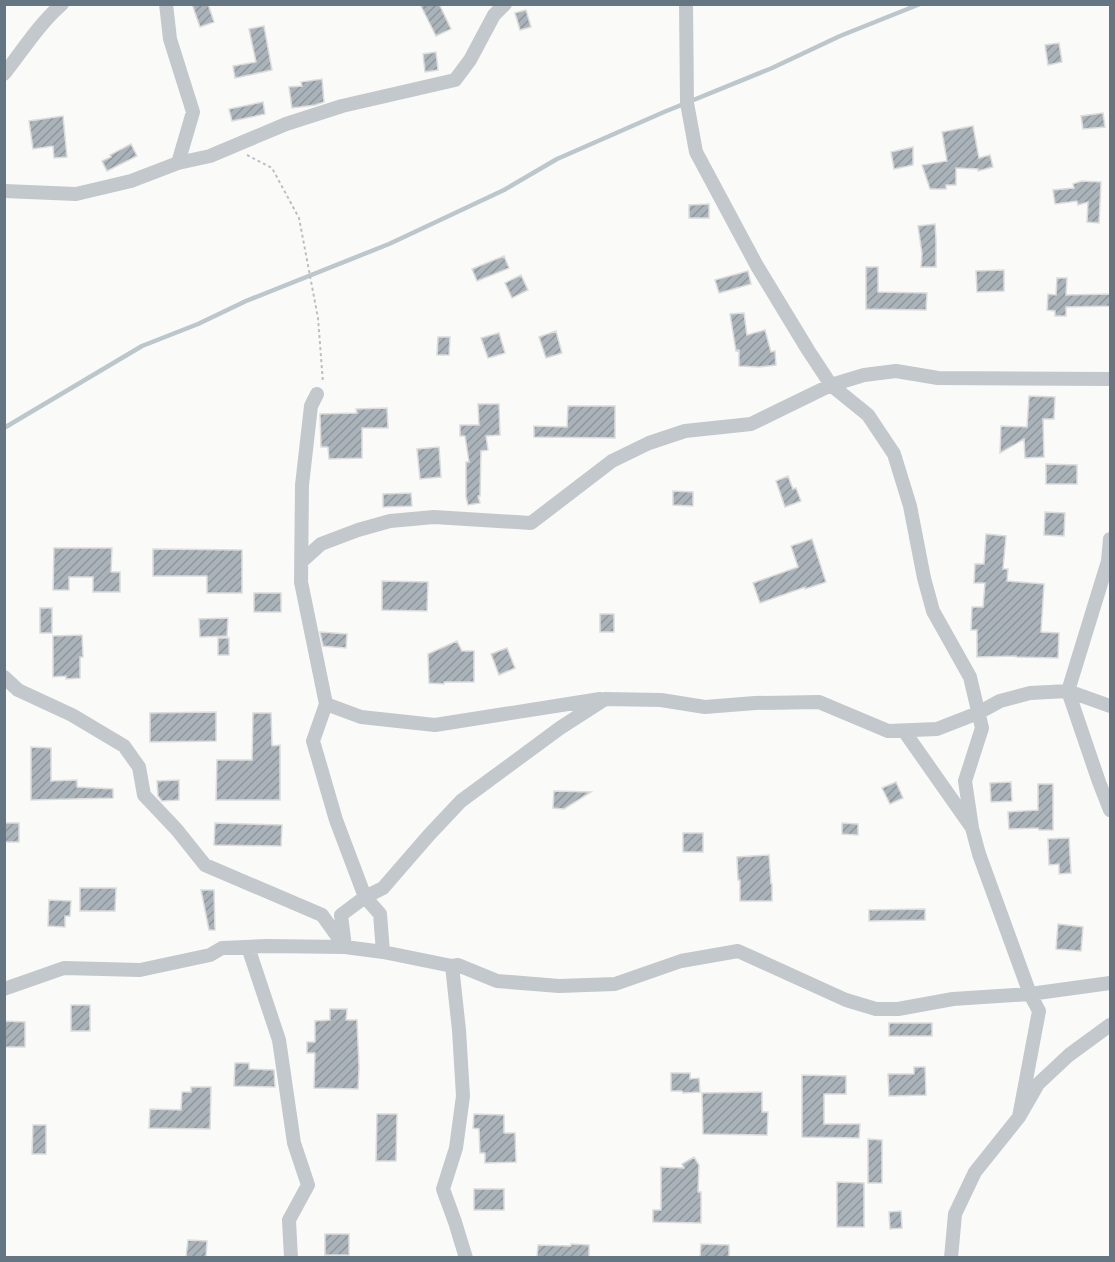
<svg xmlns="http://www.w3.org/2000/svg" width="1115" height="1262" font-family="Quicksand,sans-serif">
<defs>
<pattern id="building-hatch" width="6" height="6" patternUnits="userSpaceOnUse" patternTransform="scale(1.5)"><rect width="6" height="6" fill="#aab3b9"/><path d="M-1 1l2-2M0 6l6-6M5 7l2-2" fill="none" stroke="#8e969c"/></pattern>
</defs>
<rect width="100%" height="100%" fill="#fafaf8"/>
<g fill="none" stroke-linecap="round" stroke-linejoin="round">
<path stroke="#bbc7cb" stroke-width="4.5" d="M 4,428 L 142,346 L 198,324 L 246,301 L 389,244 L 504,190 L 557,159 L 664,112 L 772,68 L 840,36 L 920,4"/>
</g>
<path fill="url(#building-hatch)" stroke="#dcdcda" stroke-width="1.5" d="M 192,4 L 208,4 L 214,22 L 200,27 Z
M 420,4 L 439,4 L 451,29 L 436,36 Z
M 526,10 L 531,27 L 520,30 L 515,13 Z
M 264,26 L 272,70 L 235,78 L 233,66 L 256,62 L 249,29 Z
M 1059,43 L 1062,62 L 1048,65 L 1045,45 Z
M 436,52 L 438,70 L 425,72 L 423,54 Z
M 322,79 L 324,102 L 315,105 L 292,108 L 289,87 L 302,86 L 301,82 Z
M 263,102 L 265,114 L 232,121 L 229,109 Z
M 1103,113 L 1105,127 L 1083,129 L 1081,116 Z
M 63,116 L 67,157 L 54,158 L 53,146 L 33,149 L 29,121 Z
M 973,126 L 979,158 L 990,155 L 993,167 L 978,171 L 978,169 L 956,168 L 956,185 L 946,185 L 946,189 L 930,189 L 922,165 L 947,161 L 942,132 Z
M 131,144 L 137,156 L 107,171 L 102,161 L 111,157 L 110,155 Z
M 913,147 L 913,165 L 894,169 L 891,152 Z
M 1082,181 L 1101,182 L 1099,223 L 1087,222 L 1088,202 L 1078,205 L 1077,201 L 1055,204 L 1053,190 L 1074,188 L 1073,184 Z
M 709,204 L 709,218 L 689,218 L 689,205 Z
M 935,224 L 936,239 L 936,267 L 921,267 L 922,254 L 918,226 Z
M 504,256 L 509,268 L 477,281 L 472,269 Z
M 866,267 L 878,267 L 878,292 L 927,293 L 926,310 L 866,309 Z
M 1004,270 L 1004,291 L 977,292 L 976,271 Z
M 748,271 L 751,284 L 719,293 L 715,280 Z
M 521,275 L 528,290 L 512,298 L 505,283 Z
M 1057,278 L 1067,278 L 1066,295 L 1110,294 L 1110,306 L 1066,307 L 1066,316 L 1055,316 L 1055,311 L 1047,310 L 1048,294 L 1056,295 Z
M 744,313 L 747,335 L 765,330 L 771,352 L 775,351 L 776,365 L 759,367 L 739,366 L 739,350 L 736,351 L 730,314 Z
M 556,331 L 562,353 L 546,358 L 539,337 Z
M 499,333 L 505,353 L 488,358 L 481,338 Z
M 438,337 L 450,337 L 449,355 L 437,355 Z
M 1029,396 L 1055,397 L 1054,419 L 1043,419 L 1044,457 L 1025,458 L 1024,439 L 1000,453 L 1001,426 L 1027,427 Z
M 478,404 L 499,404 L 500,435 L 486,436 L 488,450 L 481,451 L 480,496 L 478,496 L 480,503 L 468,505 L 466,497 L 466,462 L 469,462 L 465,436 L 460,436 L 460,425 L 479,425 Z
M 568,406 L 615,406 L 615,438 L 534,437 L 534,426 L 567,427 Z
M 387,408 L 388,428 L 362,428 L 362,458 L 329,459 L 328,447 L 321,447 L 320,414 L 357,413 L 356,409 Z
M 439,447 L 441,477 L 420,479 L 417,449 Z
M 1046,464 L 1077,465 L 1077,484 L 1046,484 Z
M 788,476 L 793,489 L 796,488 L 801,501 L 785,507 L 776,481 Z
M 673,491 L 693,492 L 693,506 L 673,505 Z
M 411,493 L 412,506 L 383,507 L 383,494 Z
M 1045,512 L 1065,513 L 1064,536 L 1044,535 Z
M 986,534 L 1006,536 L 1003,569 L 1008,569 L 1007,581 L 1044,584 L 1041,632 L 1059,633 L 1058,658 L 1016,657 L 1016,656 L 977,657 L 977,630 L 971,630 L 972,607 L 983,607 L 985,583 L 974,583 L 975,564 L 984,564 Z
M 812,539 L 826,582 L 805,589 L 805,587 L 760,603 L 753,583 L 798,567 L 791,546 Z
M 54,548 L 112,548 L 111,572 L 120,572 L 120,592 L 93,592 L 93,577 L 69,577 L 69,590 L 53,590 Z
M 153,549 L 242,550 L 242,593 L 207,593 L 207,576 L 153,576 Z
M 382,581 L 428,582 L 427,611 L 382,610 Z
M 254,593 L 281,593 L 281,612 L 254,612 Z
M 40,608 L 52,608 L 52,633 L 40,633 Z
M 600,614 L 614,614 L 614,632 L 600,632 Z
M 228,618 L 227,636 L 200,637 L 199,619 Z
M 320,632 L 347,634 L 346,648 L 323,646 Z
M 82,635 L 83,657 L 80,657 L 80,678 L 66,679 L 66,676 L 53,677 L 53,636 Z
M 218,638 L 229,638 L 229,655 L 218,655 Z
M 457,641 L 462,651 L 474,651 L 474,682 L 444,682 L 444,684 L 429,683 L 428,654 Z
M 507,648 L 515,668 L 499,675 L 491,654 Z
M 216,712 L 216,741 L 150,742 L 150,713 Z
M 253,713 L 271,713 L 272,746 L 280,745 L 280,800 L 216,800 L 217,760 L 252,760 Z
M 31,747 L 51,748 L 51,781 L 77,780 L 77,787 L 113,789 L 113,798 L 31,800 Z
M 179,780 L 179,800 L 162,801 L 158,796 L 157,781 Z
M 896,782 L 903,798 L 890,804 L 882,788 Z
M 1011,782 L 1012,801 L 991,802 L 990,783 Z
M 1038,784 L 1053,784 L 1053,830 L 1039,830 L 1038,828 L 1009,829 L 1008,812 L 1038,810 Z
M 554,791 L 591,792 L 564,809 L 553,808 Z
M 4,823 L 19,823 L 19,842 L 4,842 Z
M 215,823 L 282,825 L 281,846 L 214,845 Z
M 842,823 L 858,824 L 858,835 L 842,834 Z
M 683,833 L 703,833 L 703,852 L 683,852 Z
M 1069,838 L 1071,873 L 1059,874 L 1059,864 L 1049,865 L 1048,839 Z
M 769,855 L 771,884 L 772,884 L 772,901 L 740,901 L 740,880 L 738,880 L 737,857 Z
M 80,888 L 116,888 L 115,911 L 80,911 Z
M 201,890 L 214,890 L 215,930 L 209,930 Z
M 49,900 L 71,901 L 70,916 L 65,916 L 65,927 L 48,926 Z
M 925,909 L 925,920 L 869,921 L 869,910 Z
M 1058,924 L 1083,927 L 1081,951 L 1056,949 Z
M 71,1005 L 90,1005 L 90,1031 L 71,1031 Z
M 330,1009 L 347,1009 L 346,1020 L 357,1020 L 359,1068 L 358,1089 L 314,1088 L 315,1053 L 307,1053 L 307,1042 L 315,1042 L 315,1021 L 330,1020 Z
M 4,1021 L 25,1022 L 25,1047 L 4,1047 Z
M 889,1023 L 932,1023 L 932,1036 L 889,1036 Z
M 235,1063 L 249,1063 L 249,1069 L 274,1070 L 275,1087 L 234,1086 Z
M 914,1067 L 925,1067 L 926,1095 L 889,1096 L 888,1074 L 914,1074 Z
M 671,1073 L 690,1073 L 690,1079 L 699,1078 L 700,1092 L 683,1093 L 682,1091 L 671,1091 Z
M 802,1075 L 846,1076 L 846,1094 L 824,1094 L 824,1124 L 860,1124 L 859,1138 L 802,1137 Z
M 191,1087 L 211,1087 L 210,1129 L 149,1128 L 150,1109 L 181,1110 L 182,1092 L 191,1092 Z
M 762,1092 L 762,1112 L 768,1112 L 767,1135 L 703,1134 L 702,1093 Z
M 377,1114 L 397,1114 L 396,1161 L 376,1161 Z
M 474,1114 L 504,1115 L 504,1133 L 515,1133 L 516,1162 L 485,1163 L 485,1153 L 480,1153 L 479,1129 L 473,1128 Z
M 33,1125 L 46,1125 L 46,1154 L 32,1154 Z
M 868,1139 L 882,1140 L 882,1183 L 868,1183 Z
M 694,1157 L 699,1165 L 698,1192 L 701,1192 L 701,1223 L 653,1222 L 653,1210 L 661,1210 L 661,1167 L 684,1168 L 682,1164 Z
M 837,1182 L 864,1183 L 864,1227 L 837,1227 Z
M 474,1189 L 504,1189 L 504,1210 L 474,1210 Z
M 901,1211 L 902,1228 L 890,1229 L 889,1212 Z
M 325,1234 L 349,1234 L 349,1255 L 325,1255 Z
M 188,1240 L 207,1241 L 206,1257 L 186,1257 Z
M 571,1244 L 589,1245 L 589,1257 L 537,1257 L 538,1245 L 571,1246 Z
M 701,1244 L 729,1245 L 729,1257 L 700,1257 Z"/>
<g fill="none" stroke-linecap="round" stroke-linejoin="round">
<path stroke="#bbbfc2" stroke-width="2" stroke-dasharray="3 3" stroke-linecap="butt" d="M 247,155 L 272,168 L 299,218 L 318,318 L 323,383"/>
<path stroke="#c3c8cc" stroke-width="14" d="M 166,4 L 170,39 L 193,112 L 178,163
M 686,4 L 687,103 L 696,152 L 757,266 L 808,350 L 831,385 L 868,415 L 894,454 L 910,506 L 924,578 L 933,611 L 970,677 L 982,728 L 965,781 L 972,828 L 979,854 L 1030,994 L 1039,1011 L 1019,1117
M 4,74 C 23,50 39,24 62,4
M 4,191 L 76,194 L 131,181 L 178,163 L 210,156 L 286,124 L 342,106 L 455,80 L 470,60 L 494,15 L 505,4
M 317,394 L 311,406 L 302,485 L 301,582 L 326,704 L 361,717 L 435,725 L 600,699
M 1110,539 L 1108,561 L 1068,691 L 1099,782 L 1110,810
M 301,562 L 321,544 L 358,530 L 390,521 L 434,517 L 531,523 L 612,461 L 649,443 L 685,431 L 751,424 L 831,385 L 864,375 L 896,371 L 938,378 L 1110,379
M 4,677 L 18,690 L 72,715 L 124,746 L 139,767 L 144,795 L 177,830 L 205,865 L 322,915 L 345,947 L 383,952 L 452,966 L 458,965 L 497,981 L 559,986 L 615,984 L 681,961 L 738,951 L 846,1000 L 876,1009 L 898,1009 L 953,999 L 1030,994 L 1110,983
M 326,704 L 313,741 L 336,820 L 365,897 L 380,914 L 383,952
M 904,731 L 970,825
M 248,947 L 279,1040 L 294,1143 L 308,1185 L 289,1220 L 291,1258
M 452,966 L 459,1030 L 463,1096 L 456,1148 L 443,1189 L 455,1222 L 466,1258
M 4,989 L 64,968 L 140,970 L 210,955 L 222,948 L 267,946 L 345,947 L 341,915 L 365,897 L 383,888 L 429,835 L 461,801 L 560,728 L 605,699 L 661,700 L 705,707 L 755,703 L 819,702 L 888,731 L 937,729 L 978,713 L 1000,701 L 1030,693 L 1068,691 L 1110,706
M 951,1258 L 955,1214 L 975,1172 L 1019,1117 L 1038,1084 L 1069,1055 L 1110,1025"/>
</g>
<rect width="1115" height="1262" fill="none" stroke="#657683" stroke-width="12"/>
</svg>
